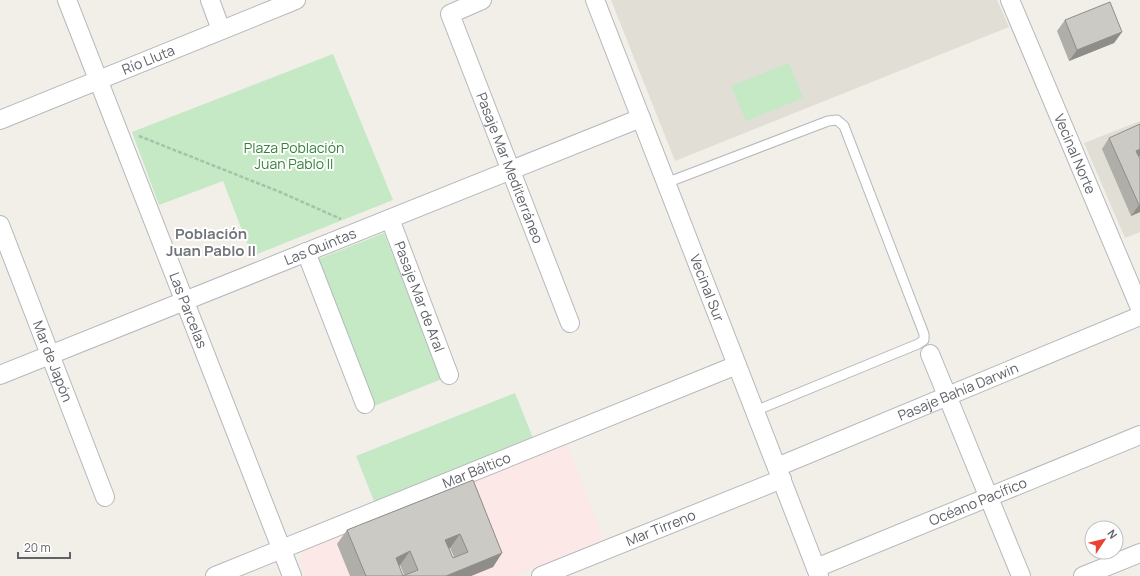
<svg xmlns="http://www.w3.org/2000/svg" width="1140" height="576" font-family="Manrope,sans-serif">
<rect width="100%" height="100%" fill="#f1efe8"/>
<path fill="#e1ded6" d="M 611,0 L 997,0 L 1009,27 L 675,161 Z
M 1140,121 L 1140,232 L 1125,238 L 1084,143 Z"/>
<path fill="#fce8e6" d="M 565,439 L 604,540 L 514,576 L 305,576 L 299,560 L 306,548 Z"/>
<path fill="#c5e8c5" d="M 333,54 L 393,200 L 252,256 L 223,181 L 159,205 L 132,132 Z
M 789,63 L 803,98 L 746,121 L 731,86 Z
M 384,233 L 442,379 L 374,406 L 316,260 Z
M 515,393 L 533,438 L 374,501 L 356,456 Z"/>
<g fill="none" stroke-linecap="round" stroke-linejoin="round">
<g stroke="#b5b8bc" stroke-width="11">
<path id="lane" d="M 666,183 L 828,121 L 837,120 L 844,126 L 924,334 L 924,340 L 918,344 L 755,411"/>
</g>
<g stroke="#b5b8bc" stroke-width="20">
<g id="street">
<path id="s1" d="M 67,0 L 292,576"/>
<path d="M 210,0 L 221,30"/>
<path id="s2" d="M 482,0 L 450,14 L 570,323"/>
<path id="s3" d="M 595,0 L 819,576"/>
<path id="s4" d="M 1010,0 L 1140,308"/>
<path id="s5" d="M 0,120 L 296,0"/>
<path id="s6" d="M 390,219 L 449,375"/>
<path id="s7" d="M 0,225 L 105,497"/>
<path d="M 306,252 L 365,404"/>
<path d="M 930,354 L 1021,576"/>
<path id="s8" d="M 0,375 L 641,118"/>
<path id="s9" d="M 777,467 L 1140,316"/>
<path id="s10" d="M 816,568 L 1140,435"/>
<path id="s11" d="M 215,576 L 737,365"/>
<path id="s12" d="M 541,576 L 782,479"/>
<path d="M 1083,576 L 1140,553"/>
</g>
</g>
<path stroke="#9cc7a9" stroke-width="2.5" stroke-dasharray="4 2" stroke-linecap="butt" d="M 139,136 L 280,192 L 341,219"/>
<use href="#lane" stroke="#fff" stroke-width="9"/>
<use href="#street" stroke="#fff" stroke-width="18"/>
</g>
<path fill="#afaea9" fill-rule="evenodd" d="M 1065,20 L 1122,32 L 1114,43 L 1069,61 L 1057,31 Z
M 1140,124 L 1140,156 L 1139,157 L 1140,212 L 1131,216 L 1102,149 L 1109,138 Z
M 473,480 L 502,553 L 493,567 L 471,576 L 350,576 L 337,544 L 347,530 ZM 449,548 L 450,548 L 454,557 L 453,558 ZM 400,565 L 404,575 L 403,576 L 399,566 Z"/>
<path fill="#8f8d8a" d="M 1122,32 L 1114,43 L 1069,61 L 1077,50 Z
M 1140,149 L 1140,156 L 1129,161 L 1136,151 Z
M 1139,205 L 1140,205 L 1140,212 L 1131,216 Z
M 460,534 L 450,548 L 435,554 L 445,540 Z
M 410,551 L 400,565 L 386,572 L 396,558 Z
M 502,553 L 493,567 L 471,576 L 446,576 Z"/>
<path fill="#cccac5" stroke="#8f8d8a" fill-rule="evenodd" d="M 1110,2 L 1122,32 L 1077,50 L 1065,20 Z
M 1140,124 L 1140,149 L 1136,151 L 1140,159 L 1140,205 L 1139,205 L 1109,138 Z
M 473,480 L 502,553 L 446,576 L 366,576 L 347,530 ZM 460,534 L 468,552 L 453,558 L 445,540 ZM 410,551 L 418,570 L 403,576 L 396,558 Z"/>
<g text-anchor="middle" stroke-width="4" stroke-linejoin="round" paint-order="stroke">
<g font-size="14" fill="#5f6368" stroke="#fff">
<text dy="5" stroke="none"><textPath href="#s5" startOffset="160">Río Lluta</textPath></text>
<text dy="5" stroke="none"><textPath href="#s4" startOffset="167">Vecinal Norte</textPath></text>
<text dy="5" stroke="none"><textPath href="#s2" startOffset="200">Pasaje Mar Mediterráneo</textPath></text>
<text dy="5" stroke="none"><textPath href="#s8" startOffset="345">Las Quintas</textPath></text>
<text dy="5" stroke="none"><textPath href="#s3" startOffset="309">Vecinal Sur</textPath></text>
<text dy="5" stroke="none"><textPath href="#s6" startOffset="83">Pasaje Mar de Aral</textPath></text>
<text dy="5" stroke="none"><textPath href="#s1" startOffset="333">Las Parcelas</textPath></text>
<text dy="5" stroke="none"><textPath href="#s7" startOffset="146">Mar de Japón</textPath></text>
<text dy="5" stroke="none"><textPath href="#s9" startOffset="196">Pasaje Bahía Darwin</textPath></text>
<text dy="5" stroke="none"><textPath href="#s11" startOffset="282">Mar Báltico</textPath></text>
<text dy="5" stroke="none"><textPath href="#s10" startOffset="175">Océano Pacífico</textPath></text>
<text dy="5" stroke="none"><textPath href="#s12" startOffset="129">Mar Tirreno</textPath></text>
</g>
<g font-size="14" fill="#348238" stroke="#fff">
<text x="294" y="153">Plaza Población<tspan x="294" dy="16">Juan Pablo II</tspan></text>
</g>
<g font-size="15" font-weight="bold" fill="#70757a" stroke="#fff">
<text x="211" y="239">Población<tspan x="211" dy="17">Juan Pablo II</tspan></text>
</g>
</g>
<g transform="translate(1104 540) rotate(55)"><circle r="19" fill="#ffffff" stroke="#bfc1c3"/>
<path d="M0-3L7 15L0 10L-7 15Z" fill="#ea4335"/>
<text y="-6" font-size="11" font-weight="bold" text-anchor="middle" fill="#5f6368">N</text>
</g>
<path d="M18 552v6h52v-6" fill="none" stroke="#5f6368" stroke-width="2"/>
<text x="24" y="552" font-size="12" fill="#5f6368" stroke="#ffffff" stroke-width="3" paint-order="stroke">20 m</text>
</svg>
